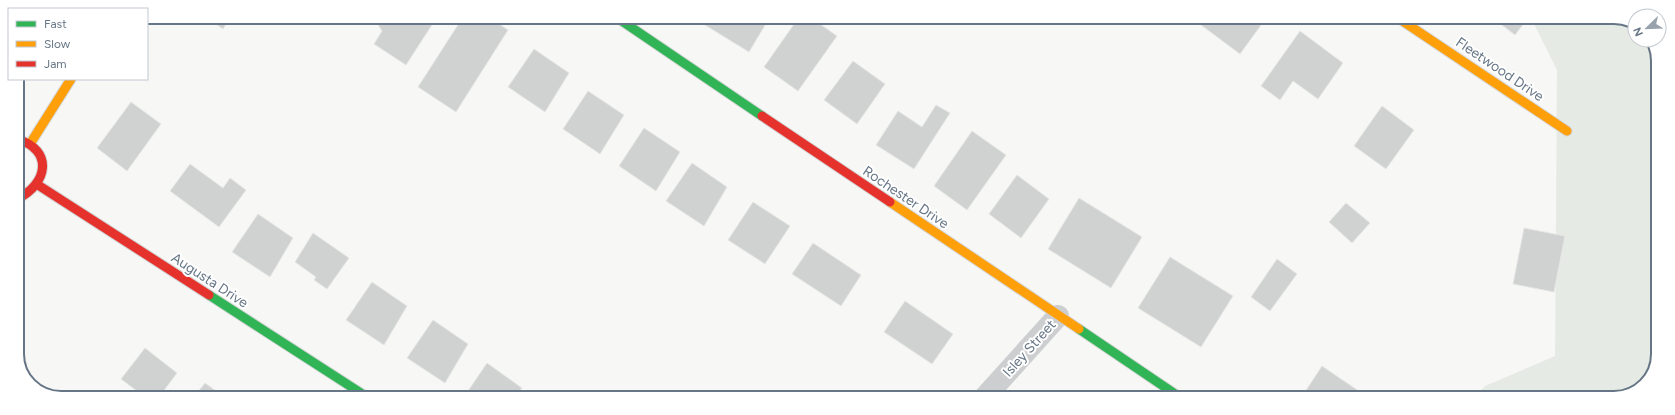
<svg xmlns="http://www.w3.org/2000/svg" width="1675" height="415" font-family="Figtree,sans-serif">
<rect width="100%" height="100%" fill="#f7f7f6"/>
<path fill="#e6eae4" d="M 1531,18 L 1623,18 L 1635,25 L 1635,40 L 1651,40 L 1658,55 L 1657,363 L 1643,387 L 1615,398 L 1474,398 L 1485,386 L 1555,356 L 1557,70 Z"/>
<path fill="#d0d2d2" stroke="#e6e6e6" d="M 206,17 L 230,17 L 223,29 Z
M 334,17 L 346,17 L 343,23 Z
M 380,17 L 437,17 L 406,65 L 374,44 L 382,31 L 377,23 Z
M 463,17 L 489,17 L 508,30 L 456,112 L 418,87 Z
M 692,17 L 770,17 L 749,52 Z
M 799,17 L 810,17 L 837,36 L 798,91 L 764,67 Z
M 1207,18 L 1259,18 L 1264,21 L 1240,54 L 1201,25 Z
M 1493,18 L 1528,18 L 1515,35 Z
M 1300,31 L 1343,63 L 1318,99 L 1293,81 L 1280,100 L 1261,86 Z
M 534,49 L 569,73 L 545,112 L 508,87 Z
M 853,61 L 885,84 L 857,124 L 824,100 Z
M 588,91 L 624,115 L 600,154 L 563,129 Z
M 131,102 L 161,124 L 127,171 L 97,148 Z
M 936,105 L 950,113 L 914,169 L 876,145 L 898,111 L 922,127 Z
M 1382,106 L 1414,130 L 1386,169 L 1354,146 Z
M 644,128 L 680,152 L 656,191 L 619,166 Z
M 972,131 L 1006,155 L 967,210 L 934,186 Z
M 692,163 L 727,187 L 704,226 L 666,201 Z
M 190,164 L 223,188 L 230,178 L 246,190 L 219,227 L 170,191 Z
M 1017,175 L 1049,199 L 1021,238 L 989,214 Z
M 1079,198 L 1142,237 L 1111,288 L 1048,249 Z
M 753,202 L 790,226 L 765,264 L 728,240 Z
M 1346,203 L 1370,223 L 1352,243 L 1329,222 Z
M 258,214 L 293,238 L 270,277 L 232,252 Z
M 1524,228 L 1565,236 L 1554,292 L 1513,284 Z
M 313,233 L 349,258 L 327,289 L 314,280 L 316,277 L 295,262 Z
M 813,243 L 861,275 L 841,306 L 792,274 Z
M 1170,257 L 1233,296 L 1201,347 L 1138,308 Z
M 1277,259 L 1297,274 L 1270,311 L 1251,297 Z
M 372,282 L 407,306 L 384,345 L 346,320 Z
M 905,301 L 953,334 L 932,364 L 884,332 Z
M 433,320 L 468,344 L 445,383 L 407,358 Z
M 145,348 L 177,373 L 159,397 L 145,397 L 121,379 Z
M 487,363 L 522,388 L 516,397 L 464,397 Z
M 1322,366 L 1369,398 L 1301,398 Z
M 205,383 L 224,397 L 194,397 Z"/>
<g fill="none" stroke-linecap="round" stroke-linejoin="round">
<g stroke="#d3d5d5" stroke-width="11">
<path id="fast" d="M 616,17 L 762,116
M 209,295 L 367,397
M 1079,329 L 1181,398"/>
</g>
<g stroke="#d3d5d5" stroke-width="11">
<path id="slow" d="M 1398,18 L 1567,131
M 30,144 L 71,79
M 890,202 L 1079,329"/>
</g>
<g stroke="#d3d5d5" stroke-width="11">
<path id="jam" d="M 762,116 L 890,202
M 17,139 C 54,150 48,184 17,199
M 38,185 L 209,295"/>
</g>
<path stroke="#cccecf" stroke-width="22" d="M 984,398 L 1058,316"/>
<use href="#fast" stroke="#30b455" stroke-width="9"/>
<use href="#slow" stroke="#ff9f0a" stroke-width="9"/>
<use href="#jam" stroke="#e5322d" stroke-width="9"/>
</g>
<g text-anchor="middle" stroke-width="4" stroke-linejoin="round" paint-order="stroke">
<g font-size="14" fill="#667686" stroke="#fff">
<text transform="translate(1500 69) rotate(34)" y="5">Fleetwood Drive</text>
<text transform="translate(906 197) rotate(34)" y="5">Rochester Drive</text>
<text transform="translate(210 280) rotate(33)" y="5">Augusta Drive</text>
<text transform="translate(1029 348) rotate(-48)" y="5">Isley Street</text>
</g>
</g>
<path d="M0 0H1675V415H0ZM61 24H1614A37 37 0 0 1 1651 61V354A37 37 0 0 1 1614 391H61A37 37 0 0 1 24 354V61A37 37 0 0 1 61 24Z" fill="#fff" fill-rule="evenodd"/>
<path fill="none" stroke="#667686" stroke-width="2" d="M61 24H1614A37 37 0 0 1 1651 61V354A37 37 0 0 1 1614 391H61A37 37 0 0 1 24 354V61A37 37 0 0 1 61 24Z"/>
<rect x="8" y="8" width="140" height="72" fill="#ffffff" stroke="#c2c8cf"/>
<rect x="16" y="21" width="20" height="6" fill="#30b455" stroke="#c2c8cf"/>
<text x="44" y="28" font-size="12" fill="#667686">Fast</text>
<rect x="16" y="41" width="20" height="6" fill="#ff9f0a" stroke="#c2c8cf"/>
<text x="44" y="48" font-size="12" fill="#667686">Slow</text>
<rect x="16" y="61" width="20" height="6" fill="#e5322d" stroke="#c2c8cf"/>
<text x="44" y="68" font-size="12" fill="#667686">Jam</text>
<g transform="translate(1647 28) rotate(247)"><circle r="19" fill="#ffffff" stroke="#c2c8cf"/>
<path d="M0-3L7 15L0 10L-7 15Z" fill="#99a3ad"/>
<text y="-6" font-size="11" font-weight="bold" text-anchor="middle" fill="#667686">N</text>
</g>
</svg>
